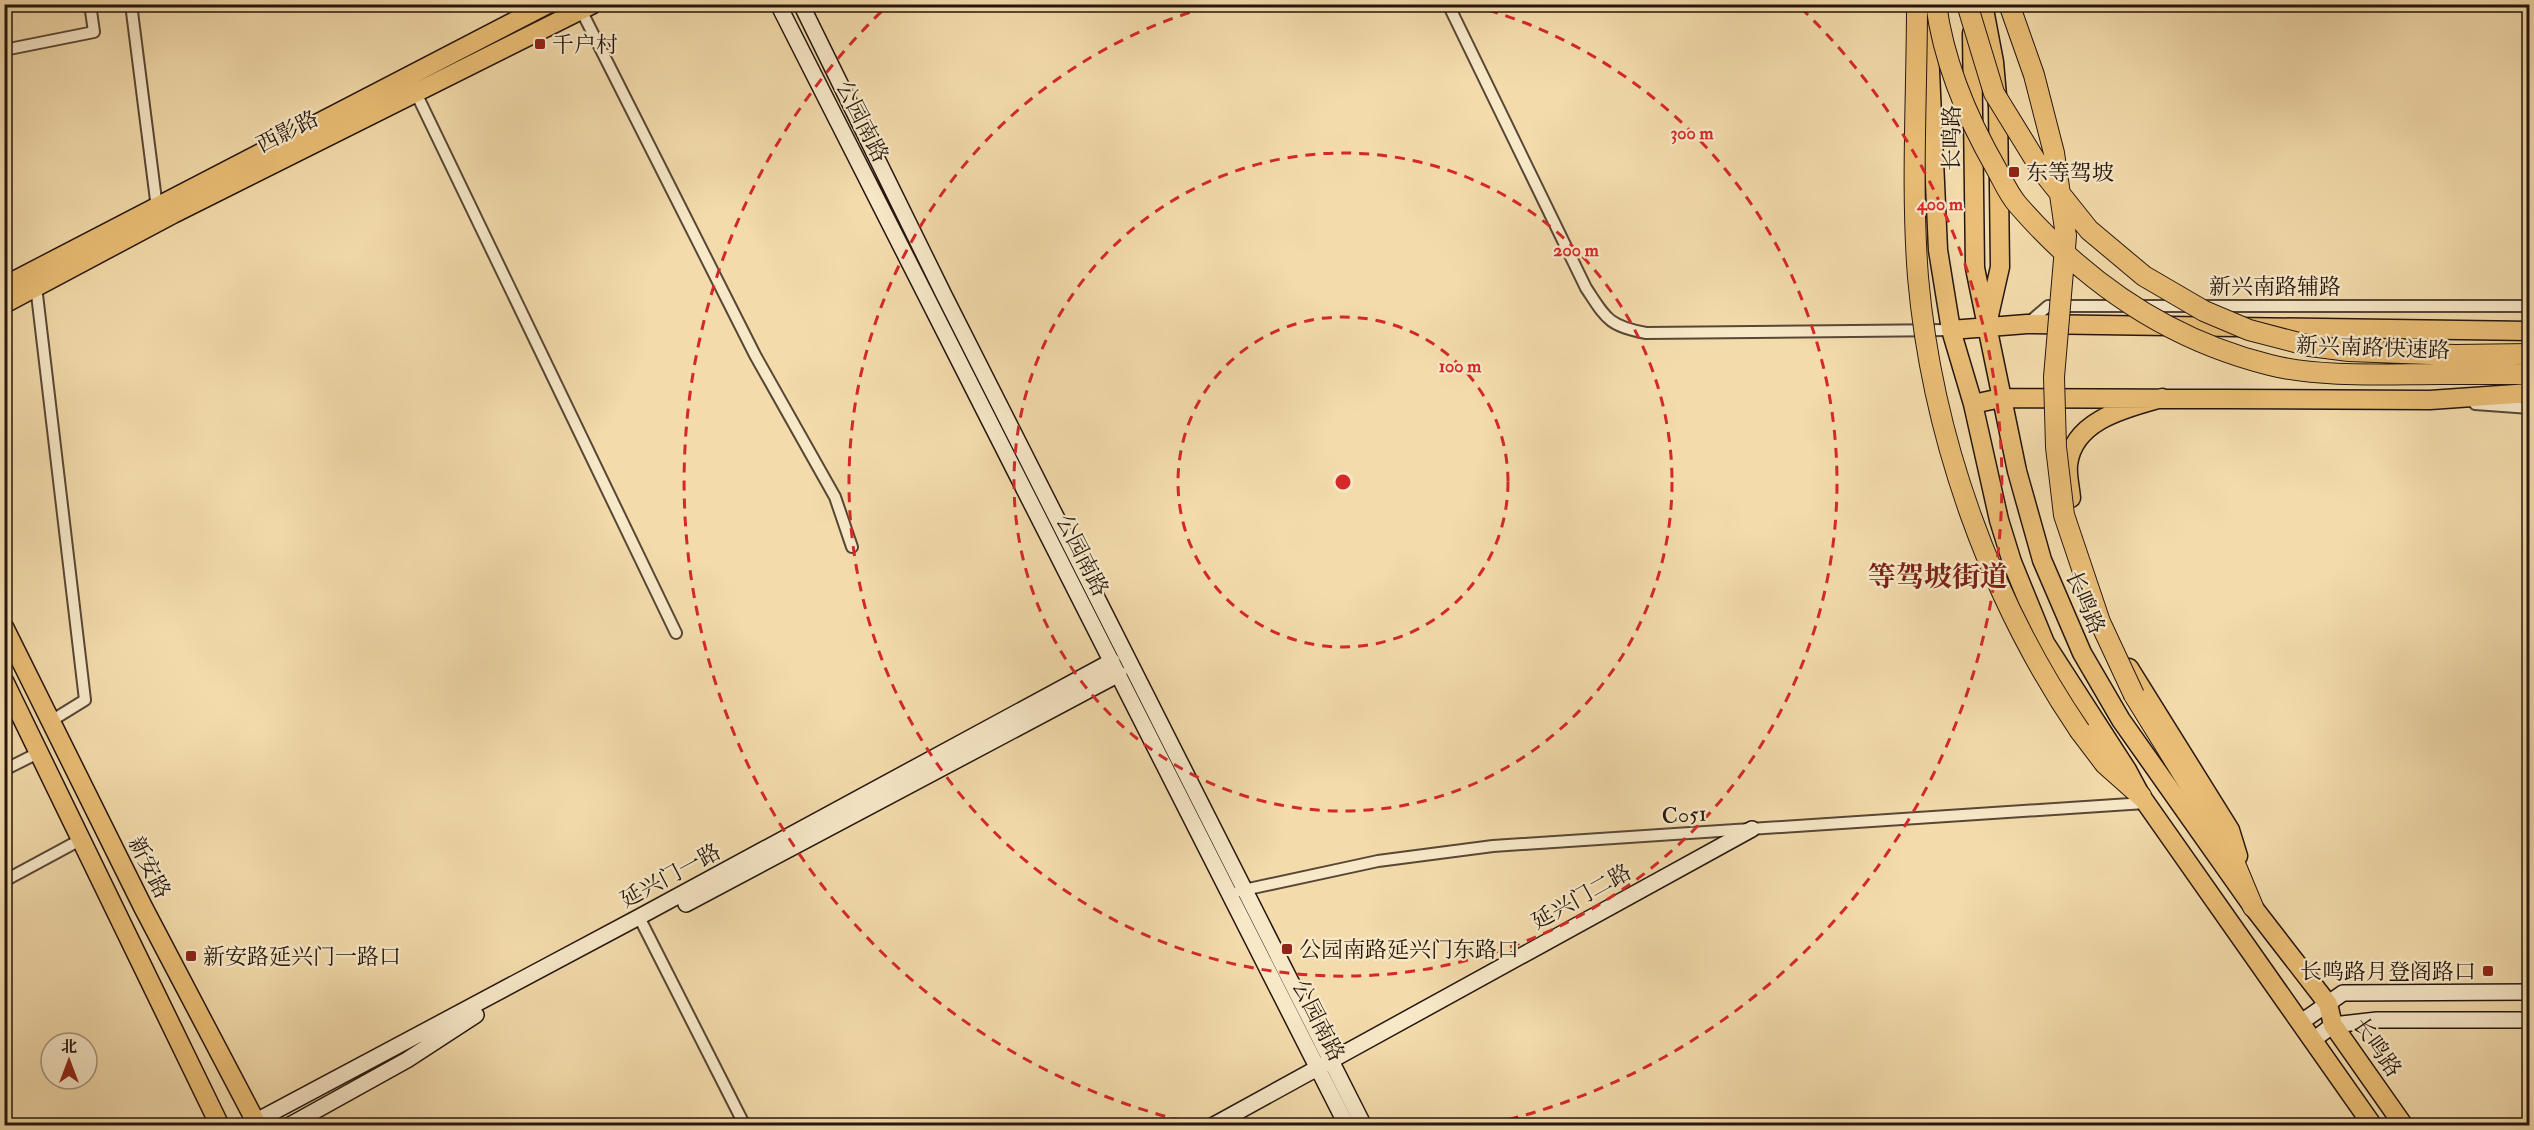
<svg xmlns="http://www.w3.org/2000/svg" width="2534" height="1130" font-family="'IM FELL Double Pica','Noto Serif SC',serif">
<rect width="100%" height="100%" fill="#f3dbab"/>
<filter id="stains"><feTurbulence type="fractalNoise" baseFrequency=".00333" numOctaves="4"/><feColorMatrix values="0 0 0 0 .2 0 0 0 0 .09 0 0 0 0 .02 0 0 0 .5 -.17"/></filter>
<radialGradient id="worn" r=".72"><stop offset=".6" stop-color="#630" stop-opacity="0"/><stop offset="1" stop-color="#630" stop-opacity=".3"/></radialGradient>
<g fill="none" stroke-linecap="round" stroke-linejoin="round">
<g stroke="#584735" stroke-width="14">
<path id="street" d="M 131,4 L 157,208
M 1448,4 L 1586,288 C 1606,318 1608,326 1646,333 L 1951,330
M 581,10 L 755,355 L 835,497 L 852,547
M 4,50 L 94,32 L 90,4
M 416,93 L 676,633
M 36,286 L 85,700 L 51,721
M 2027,324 L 2048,306 L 2530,306
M 2475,404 L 2530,408
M 4,770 L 40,752
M 4,881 L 80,840
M 1239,891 L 1378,861 L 1493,846 L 2145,803
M 639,917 L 745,1126"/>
</g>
<g stroke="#25160e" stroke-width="18">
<path id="secondary" d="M 778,4 L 1347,1126
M 801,4 L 944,295 L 1364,1126
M 686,904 L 1119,674
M 2300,1023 L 2343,993 L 2530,992
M 2312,1041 L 2333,1025 L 2377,1020 L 2530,1020
M 247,1126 L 639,917 L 1112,661
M 288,1126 L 407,1060 L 476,1015
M 1212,1126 L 1752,829"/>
</g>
<g stroke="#25160e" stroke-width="21">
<path id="primary" d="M 1927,4 L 1938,250 L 1951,330 L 1973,404 L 1999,520 L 2012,562 L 2045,643 L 2127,770 L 2141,796 L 2373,1126
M 1983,4 L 1994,62 L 1998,107 L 2000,267 L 1988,320
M 1972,33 L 1975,268 L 2017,471 L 2042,560 L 2082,653 L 2121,720 L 2253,907 L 2328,1004 L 2333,1025 L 2404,1126
M 4,286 L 548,4
M 4,304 L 173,214 L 593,4
M 1951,330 L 2027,324 L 2530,331
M 1973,404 L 2001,398 L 2430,400 L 2530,393
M 2071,498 C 2070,487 2067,475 2068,465 C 2073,420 2126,408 2162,398
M 4,627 L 143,907 L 258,1126
M 2129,668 L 2230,830 L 2238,856
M 4,681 L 220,1126"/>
</g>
<g stroke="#25160e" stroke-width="22">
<path id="highway" d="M 2455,355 L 2530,354
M 2456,374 L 2530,374
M 2134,695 L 2228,847 L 2253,907
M 2080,731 L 2105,764 L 2141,796"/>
</g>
<use href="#street" stroke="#f7e8c8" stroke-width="10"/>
<use href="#secondary" stroke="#f7e8c8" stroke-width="15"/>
<use href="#primary" stroke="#eabe76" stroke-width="18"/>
<use href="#highway" stroke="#eabe76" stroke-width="20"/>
<g stroke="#25160e" stroke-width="22" stroke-linecap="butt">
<path id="highway-bridge" d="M 1917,4 C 1917,95 1911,187 1918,277 C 1932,437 1990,599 2080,731
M 1936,4 C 1944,64 1967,118 1997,170 C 2003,181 2009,195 2018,205 C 2086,283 2169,340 2270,365 C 2325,379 2399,373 2456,374
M 1967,4 L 1994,93 L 2042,171 L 2089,230 L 2144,276 L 2204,311 L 2249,330 L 2310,346 L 2349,351 L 2455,355
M 2009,4 L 2034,75 L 2054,153 L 2066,236 L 2054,377 L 2056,447 L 2064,515 L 2100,622 L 2134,695"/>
</g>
<use href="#highway-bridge" stroke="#eabe76" stroke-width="20"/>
</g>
<g fill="none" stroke="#d62828" stroke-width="3" stroke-dasharray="10 8">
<circle cx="1343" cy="482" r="165"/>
<circle cx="1343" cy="482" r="329"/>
<path d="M1471 5A494 494 0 1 1 1215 5"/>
<path d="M1200 1125A659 659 0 0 1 885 8M1801 8A659 659 0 0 1 1486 1125"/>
</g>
<g fill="#8f2418" stroke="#f7e8c8" stroke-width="2">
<rect x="534" y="38" width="12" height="12" rx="3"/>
<rect x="2008" y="166" width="12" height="12" rx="3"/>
<rect x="1281" y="943" width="12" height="12" rx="3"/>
<rect x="185" y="950" width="12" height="12" rx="3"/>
<rect x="2482" y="965" width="12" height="12" rx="3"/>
</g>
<g text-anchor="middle" stroke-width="4.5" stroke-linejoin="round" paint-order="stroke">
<g font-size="22" fill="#25160e" stroke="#f7e8c8" text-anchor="start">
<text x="552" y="52">千户村</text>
<text x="2026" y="180">东等驾坡</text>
<text x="1299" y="957">公园南路延兴门东路口</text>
<text x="203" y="964">新安路延兴门一路口</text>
<text x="2476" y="979" text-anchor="end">长鸣路月登阁路口</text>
</g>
<g font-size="22" fill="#25160e" stroke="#f7e8c8">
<text transform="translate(863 121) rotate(63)" y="8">公园南路</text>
<text transform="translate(287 131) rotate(-27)" y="8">西影路</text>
<text transform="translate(1951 138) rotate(-90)" y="8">长鸣路</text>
<text x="2275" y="294">新兴南路辅路</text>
<text transform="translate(2373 347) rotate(2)" y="8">新兴南路快速路</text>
<text transform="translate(1083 555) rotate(63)" y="8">公园南路</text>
<text transform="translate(2086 602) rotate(67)" y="8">长鸣路</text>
<text transform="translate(1684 814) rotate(-4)" y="8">C051</text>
<text transform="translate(150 867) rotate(63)" y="8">新安路</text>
<text transform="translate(670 875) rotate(-28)" y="8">延兴门一路</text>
<text transform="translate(1581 896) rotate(-29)" y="8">延兴门二路</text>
<text transform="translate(1319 1020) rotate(63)" y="8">公园南路</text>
<text transform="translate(2378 1047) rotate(55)" y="8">长鸣路</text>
</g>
<g font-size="28" font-weight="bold" fill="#7a1f14" stroke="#f7e8c8">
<text x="1938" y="586">等驾坡街道</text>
</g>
</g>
<circle cx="1343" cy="482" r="9" fill="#d62828" stroke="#f7e8c8" stroke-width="3"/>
<g font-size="18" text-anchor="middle" font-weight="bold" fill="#d62828" stroke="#f7e8c8" stroke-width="4.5" stroke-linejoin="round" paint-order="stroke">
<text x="1692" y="139">300 m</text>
<text x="1940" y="210">400 m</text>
<text x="1576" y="256">200 m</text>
<text x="1460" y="372">100 m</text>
</g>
<rect width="2534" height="1130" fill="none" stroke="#f3dbab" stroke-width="24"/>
<rect x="6" y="6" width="2522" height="1118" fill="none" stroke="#25160e" stroke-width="3"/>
<rect x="12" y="12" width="2510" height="1106" fill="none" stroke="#25160e" stroke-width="1.5"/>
<g transform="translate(69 1061)"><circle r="28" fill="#f7e8c8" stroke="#a3947e" stroke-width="1.5"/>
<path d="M0-4.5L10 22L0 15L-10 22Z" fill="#8f2418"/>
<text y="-9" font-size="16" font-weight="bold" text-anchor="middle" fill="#25160e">北</text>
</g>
<rect width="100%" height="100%" filter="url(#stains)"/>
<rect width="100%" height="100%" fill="url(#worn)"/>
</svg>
